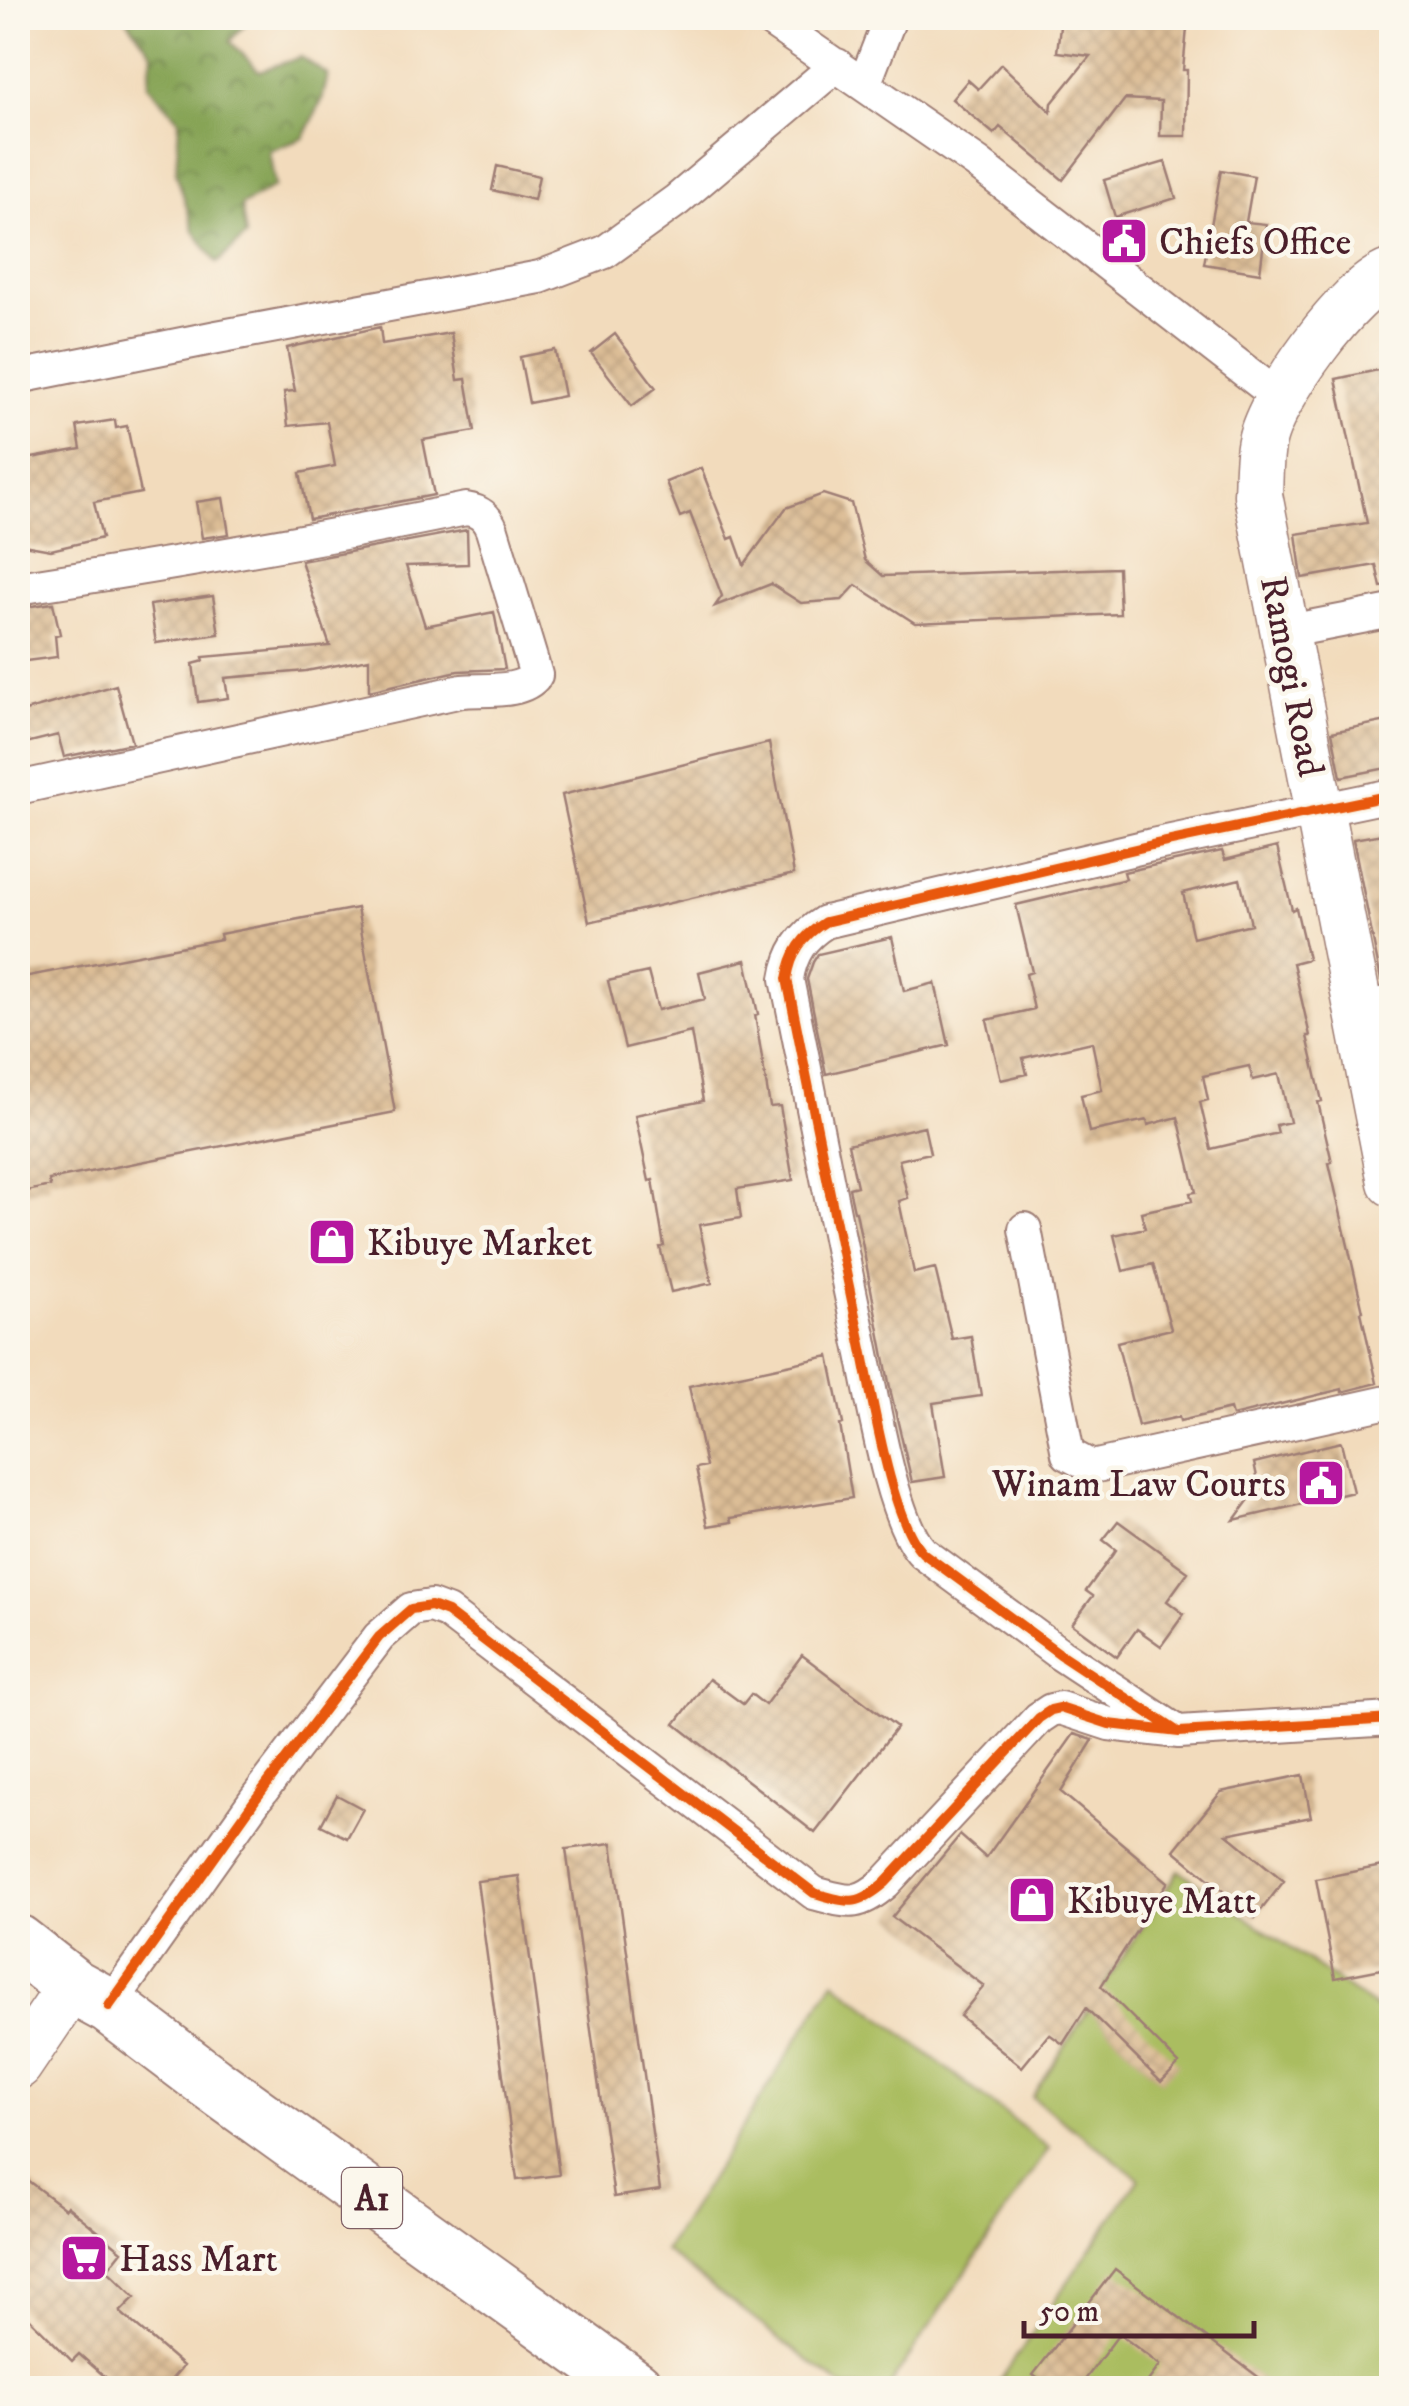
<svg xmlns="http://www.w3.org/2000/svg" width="1409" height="2406" font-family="'IM FELL DW Pica',serif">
<defs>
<pattern id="forest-crowns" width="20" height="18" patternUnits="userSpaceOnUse" patternTransform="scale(2.5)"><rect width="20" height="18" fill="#87a457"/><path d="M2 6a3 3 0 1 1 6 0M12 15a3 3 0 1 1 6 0" fill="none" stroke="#708548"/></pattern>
<pattern id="building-cross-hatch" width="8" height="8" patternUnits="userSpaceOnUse" patternTransform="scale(2.5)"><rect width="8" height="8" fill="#dcbd96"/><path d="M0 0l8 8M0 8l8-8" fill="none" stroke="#bea281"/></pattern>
</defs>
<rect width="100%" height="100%" fill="#fbf7ec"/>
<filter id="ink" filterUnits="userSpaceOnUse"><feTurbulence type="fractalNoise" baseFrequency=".01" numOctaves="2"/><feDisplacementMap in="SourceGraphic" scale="20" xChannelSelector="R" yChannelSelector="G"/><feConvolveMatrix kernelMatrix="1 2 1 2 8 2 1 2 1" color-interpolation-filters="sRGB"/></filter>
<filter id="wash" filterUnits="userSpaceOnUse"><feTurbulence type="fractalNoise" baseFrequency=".0048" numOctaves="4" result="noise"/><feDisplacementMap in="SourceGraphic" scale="40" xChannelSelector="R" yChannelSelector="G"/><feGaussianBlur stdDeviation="2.25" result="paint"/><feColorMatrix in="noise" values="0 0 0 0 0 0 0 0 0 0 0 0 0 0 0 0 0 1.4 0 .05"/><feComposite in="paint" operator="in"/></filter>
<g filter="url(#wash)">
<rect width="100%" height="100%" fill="#f2dbbc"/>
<path fill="#aabd61" stroke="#7a6e46" stroke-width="2.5" d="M 1179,1870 L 1391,2019 L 1391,2388 L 995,2388 L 1139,2178 L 1032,2097 Z
M 834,1981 L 1049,2148 L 888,2388 L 844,2388 L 665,2251 Z"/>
<path fill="url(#forest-crowns)" stroke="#686241" stroke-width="2.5" d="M 126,18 L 251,18 L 230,41 L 259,71 L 301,57 L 328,75 L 322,100 L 304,138 L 269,151 L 275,186 L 241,206 L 246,236 L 217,263 L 194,231 L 176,172 L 179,120 L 148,85 L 152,53 Z"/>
<g id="blocks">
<path fill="url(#building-cross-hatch)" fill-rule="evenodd" d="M 1061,18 L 1188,18 L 1183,70 L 1187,70 L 1186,136 L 1160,136 L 1161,101 L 1125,99 L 1063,180 L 1000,127 L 994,134 L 952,99 L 968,80 L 978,89 L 1001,64 L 1051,112 L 1052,103 L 1090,56 L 1057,52 Z
M 1165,162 L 1176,198 L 1115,217 L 1104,180 Z
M 497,166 L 539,176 L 534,200 L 492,190 Z
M 1221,170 L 1254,176 L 1246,222 L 1266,224 L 1260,273 L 1204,264 Z
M 380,327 L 382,344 L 451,333 L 458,380 L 466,379 L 475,431 L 423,440 L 434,495 L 309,519 L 300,473 L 335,466 L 327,422 L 288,426 L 284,392 L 295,391 L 287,348 Z
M 615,334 L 656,388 L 632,406 L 591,353 Z
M 555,350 L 564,396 L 529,403 L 520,357 Z
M 1392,367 L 1392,586 L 1381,587 L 1376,565 L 1302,578 L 1296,534 L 1367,523 L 1336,379 Z
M 115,420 L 116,428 L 127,426 L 141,493 L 94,502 L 102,538 L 51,550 L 23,545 L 29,515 L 21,460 L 81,449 L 77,426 Z
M 701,468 L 729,539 L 734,537 L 744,565 L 786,508 L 823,494 L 851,503 L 865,560 L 883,576 L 1118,568 L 1120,614 L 915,623 L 856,585 L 842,600 L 801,603 L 771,584 L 715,606 L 722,596 L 690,513 L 680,517 L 666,482 Z
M 223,498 L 229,534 L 202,538 L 196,502 Z
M 467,530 L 468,564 L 406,566 L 425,626 L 494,612 L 505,669 L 458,671 L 369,691 L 369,659 L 306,671 L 225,678 L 228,698 L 198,702 L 193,664 L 204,661 L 203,657 L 330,646 L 301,561 Z
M 213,596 L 219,634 L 156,643 L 150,605 Z
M 53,603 L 60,634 L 55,635 L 57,657 L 18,662 L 18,608 Z
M 116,685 L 132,743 L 64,757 L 58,735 L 18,745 L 18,713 Z
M 1392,720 L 1392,767 L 1341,777 L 1332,732 Z
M 769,743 L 794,874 L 589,922 L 562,795 Z
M 1383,834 L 1392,880 L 1392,979 L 1381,980 L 1353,839 Z
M 1277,847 L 1292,910 L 1296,908 L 1308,959 L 1293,963 L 1310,1036 L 1307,1036 L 1322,1101 L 1318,1102 L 1332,1162 L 1329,1163 L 1363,1311 L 1361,1312 L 1377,1383 L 1342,1392 L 1342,1389 L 1232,1416 L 1230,1409 L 1180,1421 L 1179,1417 L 1138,1426 L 1117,1342 L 1171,1329 L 1153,1264 L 1123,1271 L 1114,1235 L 1145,1228 L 1141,1212 L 1192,1201 L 1190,1193 L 1196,1192 L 1178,1117 L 1148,1125 L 1147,1120 L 1089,1132 L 1081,1095 L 1102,1090 L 1092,1042 L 1023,1058 L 1027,1074 L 1001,1080 L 987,1020 L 1034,1009 L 1026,974 L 1032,972 L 1016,905 L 1126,879 L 1124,872 L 1156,865 L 1222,851 L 1225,860 ZM 1240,879 L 1251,924 L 1193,938 L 1183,893 ZM 1249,1066 L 1253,1080 L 1279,1074 L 1290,1122 L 1276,1125 L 1278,1133 L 1211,1149 L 1200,1102 L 1208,1100 L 1203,1076 Z
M 357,908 L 395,1112 L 49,1180 L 50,1186 L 18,1193 L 18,978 L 221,939 L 220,934 Z
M 892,937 L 904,991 L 935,983 L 949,1045 L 826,1074 L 807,979 L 813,962 L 818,954 Z
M 746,960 L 758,1014 L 755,1015 L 770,1107 L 780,1106 L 793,1180 L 737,1189 L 741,1218 L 699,1225 L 712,1283 L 671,1292 L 660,1247 L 664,1246 L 653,1180 L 649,1181 L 635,1115 L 703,1101 L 691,1032 L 625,1048 L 608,981 L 648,972 L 658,1010 L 705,999 L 699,972 Z
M 924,1126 L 930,1153 L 899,1160 L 908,1198 L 899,1201 L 914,1273 L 935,1268 L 952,1339 L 971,1336 L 981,1396 L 933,1403 L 945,1477 L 912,1482 L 891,1393 L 856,1211 L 854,1211 L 849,1188 L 857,1186 L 848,1144 Z
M 829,1356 L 843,1424 L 840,1425 L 852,1498 L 731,1518 L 732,1522 L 708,1526 L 696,1468 L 706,1466 L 689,1386 Z
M 1341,1442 L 1353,1492 L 1234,1520 L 1259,1486 L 1254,1463 Z
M 1118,1521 L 1188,1572 L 1167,1601 L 1184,1614 L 1161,1646 L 1137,1629 L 1117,1657 L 1072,1624 L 1093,1596 L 1086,1591 L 1116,1550 L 1103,1540 Z
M 802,1655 L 897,1727 L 815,1833 L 675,1724 L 709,1679 L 743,1704 L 751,1694 L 765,1705 Z
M 1074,1734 L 1093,1740 L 1061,1792 L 1168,1882 L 1101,1986 L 1179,2064 L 1161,2082 L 1086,2008 L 1063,2044 L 1049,2034 L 1022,2067 L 960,2016 L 984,1986 L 892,1917 L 960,1835 L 986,1858 Z
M 1303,1775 L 1311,1817 L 1227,1834 L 1284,1881 L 1255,1918 L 1174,1850 L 1221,1792 Z
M 337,1795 L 363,1809 L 347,1838 L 321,1825 Z
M 612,1843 L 660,2190 L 614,2197 L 566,1849 Z
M 1392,1864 L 1392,1967 L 1335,1978 L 1316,1879 Z
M 519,1876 L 559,2175 L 517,2180 L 477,1881 Z
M 27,2180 L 65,2209 L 67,2206 L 122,2251 L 107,2270 L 135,2297 L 120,2312 L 183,2366 L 164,2388 L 118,2388 L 79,2354 L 72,2361 L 18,2307 L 18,2193 Z
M 1115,2269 L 1273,2388 L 1143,2388 L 1160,2365 L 1119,2334 L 1079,2388 L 1050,2388 L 1033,2375 Z"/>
</g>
</g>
<g filter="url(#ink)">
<use href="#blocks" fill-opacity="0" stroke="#9e7d74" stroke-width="2.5"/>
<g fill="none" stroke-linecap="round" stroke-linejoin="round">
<g stroke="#9e7d74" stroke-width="36">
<path id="street" d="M 767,18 L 977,163 L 1280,398
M 864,85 L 890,18
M 18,377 L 217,337 L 540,277 L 605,252 L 677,200 L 837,65
M 18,588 C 168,565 317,540 466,509 C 480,511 487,517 492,530 L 536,675 C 522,694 485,689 462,691 L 18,788
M 1284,632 L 1392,611
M 1358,1008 L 1392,1002
M 1025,1229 L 1068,1454 L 1092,1467 L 1392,1401
M 1175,1730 L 1060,1654 L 923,1553 C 892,1523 872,1396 862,1349 C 836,1226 812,1103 787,979 C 791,953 802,936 825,922 L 1152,845 L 1392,795
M 109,2006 L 255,1800 L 379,1637 L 411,1609 L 431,1606 L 447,1612 L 814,1893 C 848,1902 856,1908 885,1883 L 1039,1718 L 1051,1710 L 1060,1708 L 1109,1724 L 1179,1732 L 1392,1719"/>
</g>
<g stroke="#9e7d74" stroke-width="51">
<path id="secondary" d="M 1392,273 C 1349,287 1271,398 1262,441 C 1258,458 1259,478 1258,495 L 1392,1182
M 18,2065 L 56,2009"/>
</g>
<g stroke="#9e7d74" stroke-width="59">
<path id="highway" d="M 18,1943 L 74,1987 L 109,2006 L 211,2083 L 635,2388"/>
</g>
<use href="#street" stroke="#fff" stroke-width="32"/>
<use href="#secondary" stroke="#fff" stroke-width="48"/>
<use href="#highway" stroke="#fff" stroke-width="55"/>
<g stroke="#fbf7ec" stroke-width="16">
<path id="cycleway" d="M 1175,1730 L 1060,1654 L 923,1553 C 892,1523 872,1396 862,1349 C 836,1226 812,1103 787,979 C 791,953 802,936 825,922 L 1152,845 L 1392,795
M 109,2006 L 255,1800 L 379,1637 L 411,1609 L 431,1606 L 447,1612 L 814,1893 C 848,1902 856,1908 885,1883 L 1039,1718 L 1051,1710 L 1060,1708 L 1109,1724 L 1179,1732 L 1392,1719"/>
</g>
<use href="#cycleway" stroke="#e8590c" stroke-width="10"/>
</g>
</g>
<defs>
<g id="civic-square" transform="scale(2.5)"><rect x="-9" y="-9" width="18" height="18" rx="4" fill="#b5179e" stroke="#fbf7ec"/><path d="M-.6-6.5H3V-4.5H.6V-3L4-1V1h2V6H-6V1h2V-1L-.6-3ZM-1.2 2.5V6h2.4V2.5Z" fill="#fff"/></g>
<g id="shop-square" transform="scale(2.5)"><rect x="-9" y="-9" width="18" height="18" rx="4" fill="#b5179e" stroke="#fbf7ec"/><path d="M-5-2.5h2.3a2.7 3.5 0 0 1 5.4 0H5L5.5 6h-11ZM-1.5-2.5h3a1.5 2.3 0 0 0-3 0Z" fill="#fff"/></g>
<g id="supermarket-square" transform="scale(2.5)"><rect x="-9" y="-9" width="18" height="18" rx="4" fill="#b5179e" stroke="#fbf7ec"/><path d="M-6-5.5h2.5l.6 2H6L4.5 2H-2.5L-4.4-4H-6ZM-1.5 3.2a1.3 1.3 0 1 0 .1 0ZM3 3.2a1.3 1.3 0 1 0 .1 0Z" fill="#fff"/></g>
</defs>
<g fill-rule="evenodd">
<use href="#civic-square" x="1124" y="241"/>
<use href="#shop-square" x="332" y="1242"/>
<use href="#civic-square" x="1321" y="1483"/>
<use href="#shop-square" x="1032" y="1900"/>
<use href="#supermarket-square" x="84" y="2258"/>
</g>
<g text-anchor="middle" stroke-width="9" stroke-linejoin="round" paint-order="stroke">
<rect fill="#fbf7ec" stroke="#7f6065" stroke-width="2.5" x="342" y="2168" width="60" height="60" rx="8"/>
<g font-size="35" font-weight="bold" fill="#4a1f2b">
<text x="372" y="2210">A1</text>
</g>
<g font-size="38" fill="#4a1f2b" stroke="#fbf7ec" text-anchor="start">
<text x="1159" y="254">Chiefs Office</text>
<text x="367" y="1255">Kibuye Market</text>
<text x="1286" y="1496" text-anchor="end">Winam Law Courts</text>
<text x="1067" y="1913">Kibuye Matt</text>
<text x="119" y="2271">Hass Mart</text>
</g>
<g font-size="38" fill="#4a1f2b" stroke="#fbf7ec">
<text transform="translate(1293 676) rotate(79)" y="13">Ramogi Road</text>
</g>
</g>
<rect width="1409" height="2406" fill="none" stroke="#fbf7ec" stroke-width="60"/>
<path d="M1024 2321v15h230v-15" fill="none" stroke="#4a1f2b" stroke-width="5"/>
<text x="1039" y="2321" font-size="30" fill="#4a1f2b" stroke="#fbf7ec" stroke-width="8" paint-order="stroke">50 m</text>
</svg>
